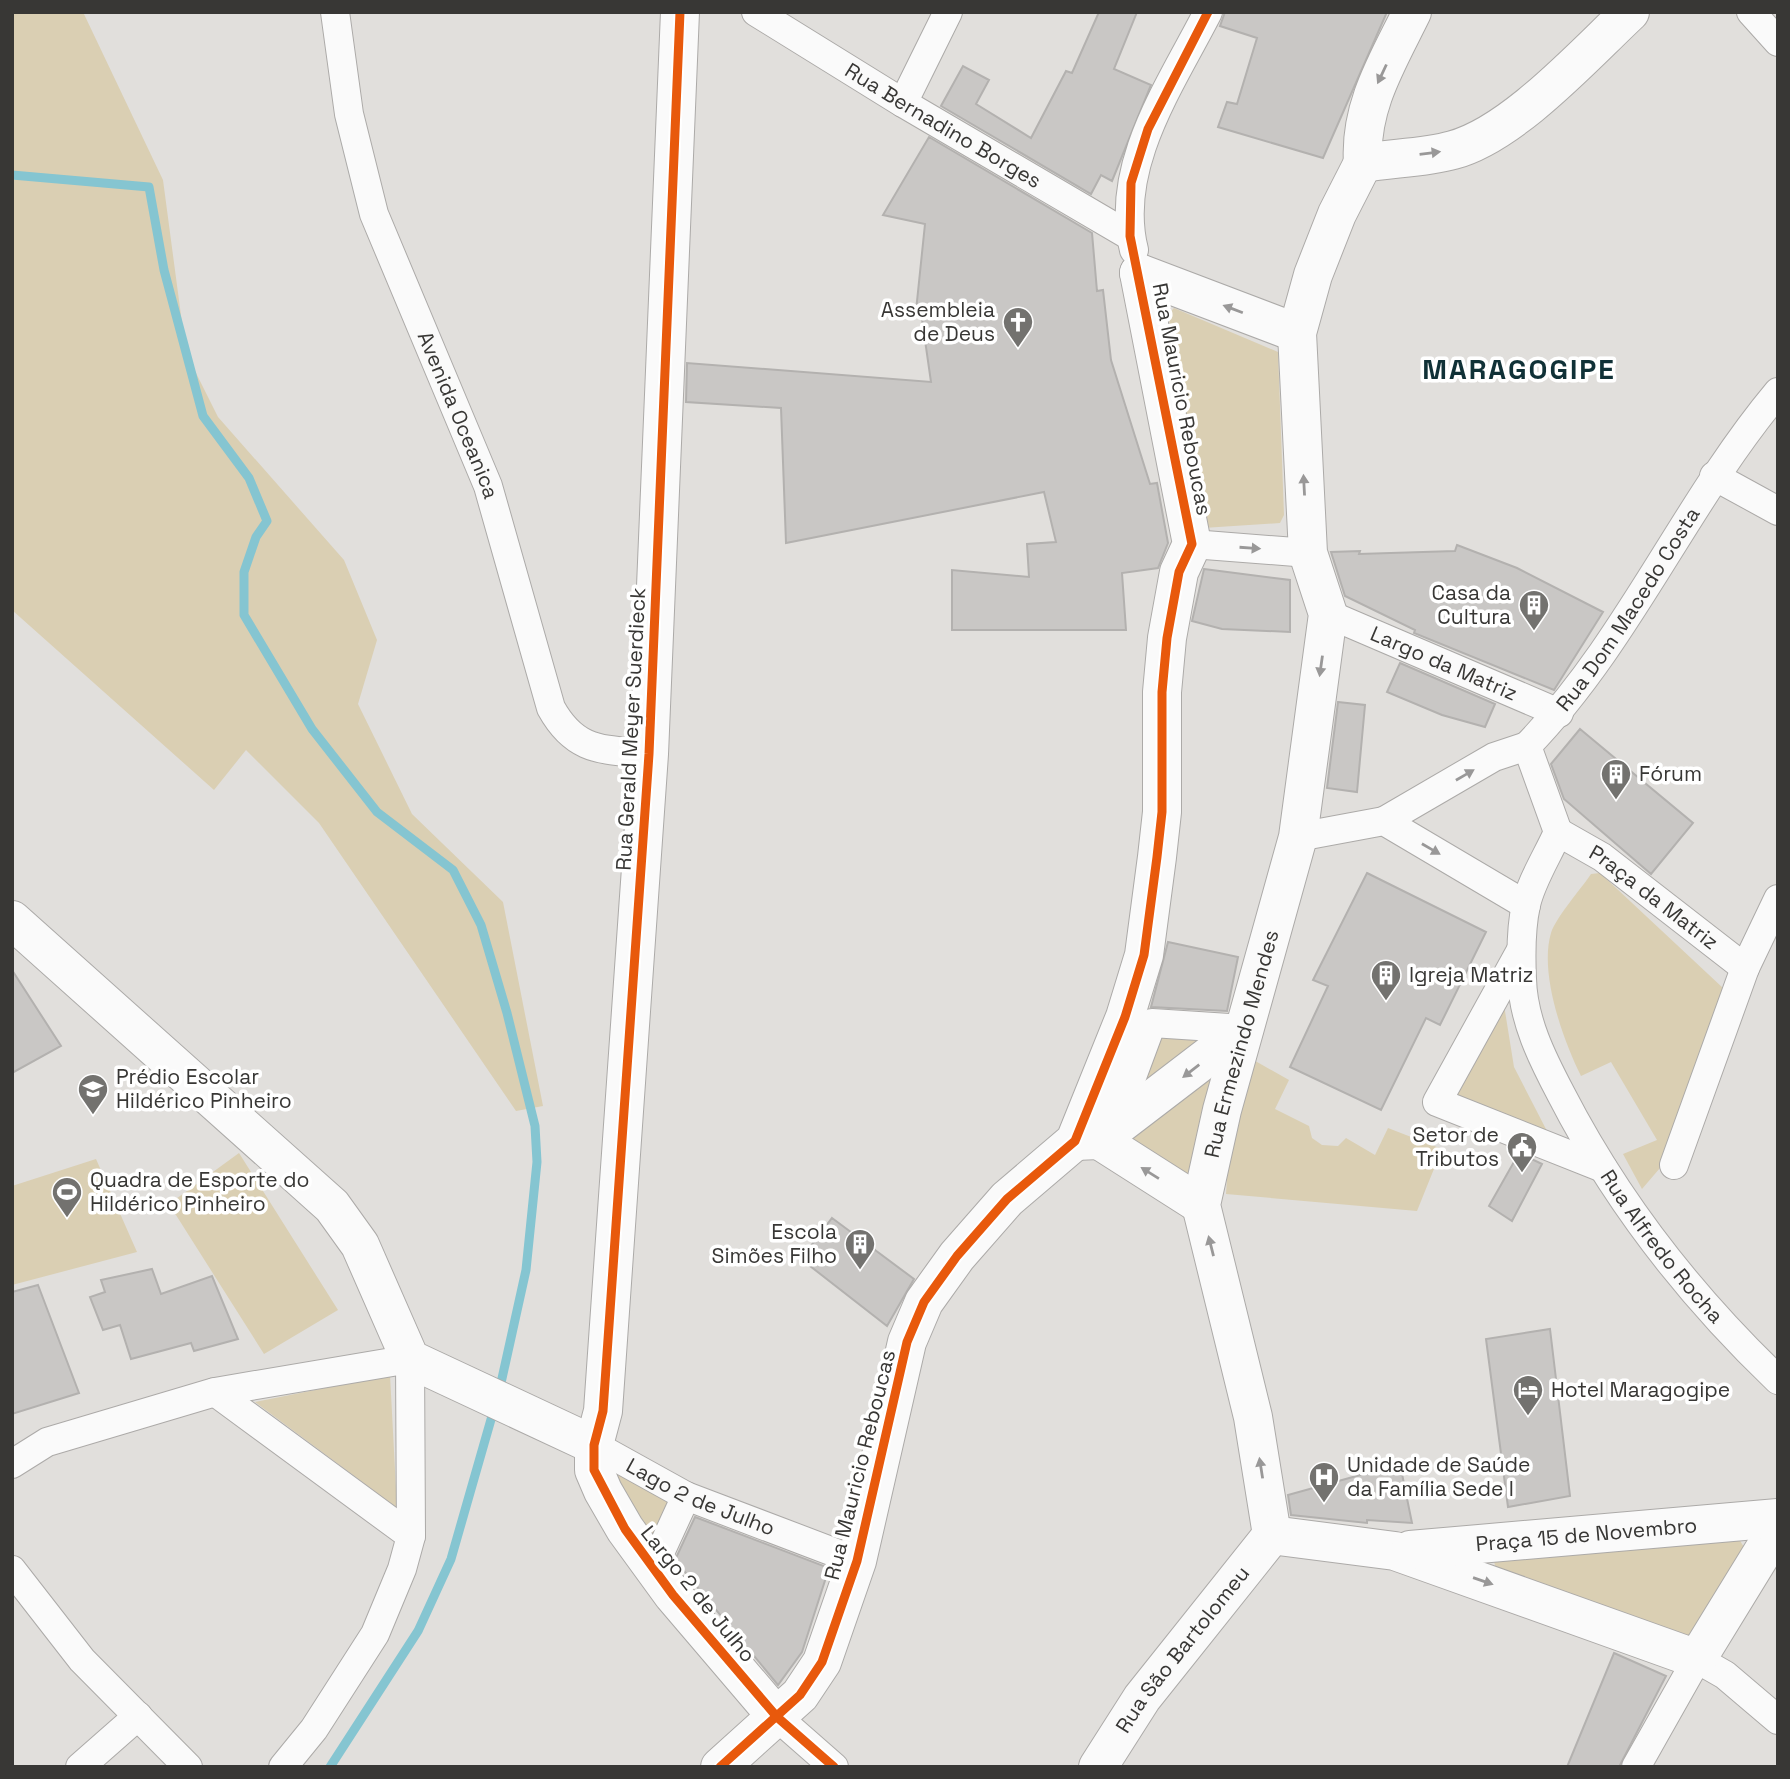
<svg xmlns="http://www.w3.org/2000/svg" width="1790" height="1779" font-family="'Space Grotesk',sans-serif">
<rect width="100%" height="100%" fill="#e1dfdc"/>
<path fill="#dacfb3" d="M 12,12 L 83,12 L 163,180 L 186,353 L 218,417 L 344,560 L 377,640 L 358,704 L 412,814 L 503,902 L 543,1106 L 516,1111 L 319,823 L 246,750 L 214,790 L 12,610 Z
M 1174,308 L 1278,352 L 1284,515 L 1280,523 L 1203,528 L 1168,314 Z
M 1600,873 L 1723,988 L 1666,1161 L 1642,1189 L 1623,1154 L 1657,1140 L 1611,1062 L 1581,1076 C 1563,1040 1539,973 1551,933 C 1556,917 1581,889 1591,874 Z
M 1504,1005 L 1514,1067 L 1548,1133 L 1454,1100 Z
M 1155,1030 L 1205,1038 L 1137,1095 Z
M 1250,1058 L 1289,1080 L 1275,1109 L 1309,1126 L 1312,1138 L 1322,1145 L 1338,1146 L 1346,1138 L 1375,1155 L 1388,1128 L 1442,1149 L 1417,1211 L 1226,1194 L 1228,1163 Z
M 1214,1072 L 1189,1178 L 1126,1139 Z
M 239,1153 L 338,1310 L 264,1354 L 169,1204 Z
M 96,1159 L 137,1252 L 12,1285 L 12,1186 Z
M 390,1375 L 397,1508 L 255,1402 Z
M 615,1472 L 676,1502 L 654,1548 Z
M 1739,1539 L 1745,1549 L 1690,1638 L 1496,1570 L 1494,1561 Z"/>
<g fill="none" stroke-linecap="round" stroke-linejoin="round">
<path stroke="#85c5d1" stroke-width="9" d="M 12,175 L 149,187 L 164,270 L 203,416 L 249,478 L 267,521 L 256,537 L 244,572 L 244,615 L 312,729 L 377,812 L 453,870 L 481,925 L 507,1013 L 535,1126 L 537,1162 L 526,1270 L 499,1392
M 330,1767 L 418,1631 L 451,1559 L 494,1409"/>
</g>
<path fill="#c9c7c5" stroke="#b3b1af" stroke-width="2" d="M 1099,12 L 1137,12 L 1114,69 L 1151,85 L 1112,181 L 1101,175 L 1091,194 L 941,106 L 963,66 L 989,80 L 976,104 L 1031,138 L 1066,71 L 1072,73 Z
M 1225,12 L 1387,12 L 1323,158 L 1218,127 L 1227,102 L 1237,104 L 1257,38 L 1220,26 Z
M 929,137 L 1092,233 L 1097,291 L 1103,290 L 1111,360 L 1150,484 L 1157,483 L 1168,543 L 1158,568 L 1122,573 L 1126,630 L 952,630 L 952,570 L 1029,577 L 1027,544 L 1056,542 L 1044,492 L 786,543 L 781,408 L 686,402 L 687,363 L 931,382 L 921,312 L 916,311 L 925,224 L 883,215 Z
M 1457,545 L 1517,568 L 1603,612 L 1554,690 L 1414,633 L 1415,630 L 1345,596 L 1331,552 L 1360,551 L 1359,554 L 1455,551 Z
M 1204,569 L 1290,580 L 1290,632 L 1222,629 L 1192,621 Z
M 1400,663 L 1495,704 L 1485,727 L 1442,715 L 1387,692 Z
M 1338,702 L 1365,705 L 1357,792 L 1327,788 Z
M 1580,729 L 1693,823 L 1651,874 L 1564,799 L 1551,764 Z
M 1367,873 L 1486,932 L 1440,1025 L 1426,1018 L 1381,1110 L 1290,1067 L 1328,986 L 1313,980 Z
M 1168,942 L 1238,957 L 1227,1011 L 1151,1007 Z
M 12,970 L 61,1046 L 12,1073 Z
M 1519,1153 L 1542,1164 L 1512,1221 L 1489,1206 Z
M 832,1218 L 914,1279 L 887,1326 L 801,1259 Z
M 152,1269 L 161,1294 L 212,1276 L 238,1339 L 194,1351 L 191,1343 L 131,1359 L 120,1325 L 103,1330 L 90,1297 L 105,1292 L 101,1280 Z
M 38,1285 L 79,1393 L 12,1414 L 12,1292 Z
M 1550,1329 L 1570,1496 L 1508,1507 L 1486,1339 Z
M 1401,1469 L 1412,1523 L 1367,1520 L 1367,1523 L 1291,1515 L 1288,1495 L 1360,1475 Z
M 695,1517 L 829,1568 L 802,1652 L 778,1685 L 675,1560 Z
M 1614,1653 L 1666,1676 L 1619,1767 L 1567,1767 Z"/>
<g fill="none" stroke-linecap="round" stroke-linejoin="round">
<g stroke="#acaaa8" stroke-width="30">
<g id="street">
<path id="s1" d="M 335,12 L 349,114 L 374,214 L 488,486 L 551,708 C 576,753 603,749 649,754"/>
<path id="s2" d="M 756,12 L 903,103 L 1130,236"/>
<path d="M 1751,12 L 1778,42"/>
<path d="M 903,103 L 948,12"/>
<path d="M 1134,250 C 1113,166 1172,83 1208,12"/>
<path d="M 1714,476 L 1778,511"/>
<path d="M 1192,544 L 1308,553"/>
<path id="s3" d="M 1328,614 L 1559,713"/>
<path d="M 1384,821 L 1494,757 L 1527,746"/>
<path id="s4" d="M 1558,832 C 1548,855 1531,881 1526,905 C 1521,927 1521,957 1522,979 C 1523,1020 1542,1058 1561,1094 C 1616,1201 1690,1296 1778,1380"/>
<path id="s5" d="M 1558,832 L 1527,746 C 1628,642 1685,503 1778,392"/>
<path id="s6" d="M 1558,832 L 1602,857 L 1745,968"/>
<path d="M 1298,837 L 1384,821 L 1526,905"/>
<path d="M 1521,950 L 1437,1102 L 1603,1168"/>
<path d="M 1112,1131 L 1152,1023 L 1244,1029"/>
<path d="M 1674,1165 L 1745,968 L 1778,899"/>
<path d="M 215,1392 L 411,1536"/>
<path id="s7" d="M 594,1445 L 686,1496 L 857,1561"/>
<path d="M 12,1464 L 47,1442 L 215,1392 L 410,1359 L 411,1536 L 402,1569 L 375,1634 L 314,1729 L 283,1767"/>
<path d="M 653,1568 L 686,1496"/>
<path d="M 12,1570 L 82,1660 L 188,1767"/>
<path d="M 777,1717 L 834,1767"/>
<path d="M 80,1767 L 138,1716"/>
<path d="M 1636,1767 L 1697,1659 L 1725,1675 L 1778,1720"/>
</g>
</g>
<g stroke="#acaaa8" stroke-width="40">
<g id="secondary">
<path d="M 680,12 L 649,754 L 603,1411 L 594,1445 L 594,1470 L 603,1491 L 625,1529 L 673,1595 L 777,1717"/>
<path d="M 1363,163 C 1392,158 1425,158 1453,150 C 1513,134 1584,55 1630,12"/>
<path d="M 1363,163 C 1359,107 1388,61 1412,12"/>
<path d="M 1139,273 L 1297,333"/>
<path d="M 12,920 L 332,1206 L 360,1245 L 410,1359 L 594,1445"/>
<path d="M 1099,1140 L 1201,1205"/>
<path d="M 1075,1141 L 1099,1140 L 1244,1029"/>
<path id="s8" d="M 1272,1535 L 1253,1417 L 1201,1205 L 1222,1110 L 1298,837 L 1328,614 L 1308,553 L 1297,333 L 1313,275 L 1337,214 L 1363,163"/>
<path d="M 1272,1535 L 1395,1551 L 1697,1659 L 1778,1527"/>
<path id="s9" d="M 1410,1550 L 1778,1518"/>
<path d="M 720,1767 L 800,1695 L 822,1662 L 857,1561 L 907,1342 L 924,1302 L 957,1256 L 1007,1199 L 1075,1141 L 1125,1017 L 1144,955 L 1157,857 L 1162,812 L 1162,692 L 1167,638 L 1179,572 L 1192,544 L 1139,273"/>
<path id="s10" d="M 1098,1767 L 1142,1698 L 1272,1535"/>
</g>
</g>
<use href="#street" stroke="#fafafa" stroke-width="28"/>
<use href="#secondary" stroke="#fafafa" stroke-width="38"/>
<g stroke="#fff" stroke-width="13">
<path id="cycleway" d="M 680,12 L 649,754 L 603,1411 L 594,1445 L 594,1470 L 625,1529 L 673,1595 L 777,1717 L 834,1767
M 720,1767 L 800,1695 L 822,1662 L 857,1561 L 907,1342 L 924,1302 L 957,1256 L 1007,1199 L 1075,1141 L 1125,1017 L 1144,955 L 1157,857 L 1162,812 L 1162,692 L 1167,638 L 1179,572 L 1192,544 L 1130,236 L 1131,183 L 1148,129 L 1208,12"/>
</g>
<use href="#cycleway" stroke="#e8590c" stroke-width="9"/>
</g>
<defs><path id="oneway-solid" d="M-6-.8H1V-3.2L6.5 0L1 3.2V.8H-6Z" transform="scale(1.75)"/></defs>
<g fill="#999898">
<use href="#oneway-solid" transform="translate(1382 74) rotate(115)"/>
<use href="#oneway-solid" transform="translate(1430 153) rotate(-7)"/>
<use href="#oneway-solid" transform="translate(1233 309) rotate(-159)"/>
<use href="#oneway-solid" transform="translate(1304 485) rotate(-93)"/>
<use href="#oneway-solid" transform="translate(1250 548) rotate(4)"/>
<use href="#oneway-solid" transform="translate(1321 666) rotate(98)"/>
<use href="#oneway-solid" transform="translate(1465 775) rotate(-30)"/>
<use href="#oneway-solid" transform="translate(1431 849) rotate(30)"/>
<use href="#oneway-solid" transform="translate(1191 1071) rotate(142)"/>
<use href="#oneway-solid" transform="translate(1150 1173) rotate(-148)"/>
<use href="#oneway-solid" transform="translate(1211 1246) rotate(-104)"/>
<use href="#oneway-solid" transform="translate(1261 1468) rotate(-99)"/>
<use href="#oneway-solid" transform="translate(1483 1581) rotate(19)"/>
</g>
<defs>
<g id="church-pin" transform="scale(1.575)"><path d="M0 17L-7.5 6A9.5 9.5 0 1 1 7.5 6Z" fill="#73726f" stroke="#fff"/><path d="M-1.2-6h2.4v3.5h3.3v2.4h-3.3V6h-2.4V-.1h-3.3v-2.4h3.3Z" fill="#fff"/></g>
<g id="building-pin" transform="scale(1.575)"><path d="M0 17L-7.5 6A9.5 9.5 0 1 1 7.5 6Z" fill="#73726f" stroke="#fff"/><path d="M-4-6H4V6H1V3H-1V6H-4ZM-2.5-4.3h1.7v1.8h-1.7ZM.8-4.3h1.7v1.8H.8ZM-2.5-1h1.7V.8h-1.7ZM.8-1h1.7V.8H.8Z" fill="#fff"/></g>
<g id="school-pin" transform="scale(1.575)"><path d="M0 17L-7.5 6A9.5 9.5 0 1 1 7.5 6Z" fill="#73726f" stroke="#fff"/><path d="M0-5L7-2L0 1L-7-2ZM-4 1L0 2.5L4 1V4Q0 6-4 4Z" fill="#fff"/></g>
<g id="civic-pin" transform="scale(1.575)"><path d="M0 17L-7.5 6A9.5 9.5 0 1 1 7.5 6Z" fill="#73726f" stroke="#fff"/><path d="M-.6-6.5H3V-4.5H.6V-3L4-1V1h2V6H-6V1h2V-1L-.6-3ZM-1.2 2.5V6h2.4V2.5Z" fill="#fff"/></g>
<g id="stadium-pin" transform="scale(1.575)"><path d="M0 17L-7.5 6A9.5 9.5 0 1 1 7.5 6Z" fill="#73726f" stroke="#fff"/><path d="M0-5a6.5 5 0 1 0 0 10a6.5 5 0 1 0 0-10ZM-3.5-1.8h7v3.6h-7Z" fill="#fff"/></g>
<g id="hotel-pin" transform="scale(1.575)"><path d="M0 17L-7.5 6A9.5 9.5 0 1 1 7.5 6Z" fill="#73726f" stroke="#fff"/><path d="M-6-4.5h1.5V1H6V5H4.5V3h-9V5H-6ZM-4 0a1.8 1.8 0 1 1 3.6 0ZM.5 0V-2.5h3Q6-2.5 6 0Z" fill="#fff"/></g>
<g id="hospital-pin" transform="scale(1.575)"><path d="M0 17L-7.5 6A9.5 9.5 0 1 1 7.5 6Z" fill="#73726f" stroke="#fff"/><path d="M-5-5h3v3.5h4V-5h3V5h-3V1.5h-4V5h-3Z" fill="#fff"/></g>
</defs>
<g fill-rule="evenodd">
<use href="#church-pin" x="1018" y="322"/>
<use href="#building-pin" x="1534" y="605"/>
<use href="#building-pin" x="1616" y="774"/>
<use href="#building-pin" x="1386" y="975"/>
<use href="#school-pin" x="93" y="1089"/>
<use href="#civic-pin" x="1522" y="1147"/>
<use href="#stadium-pin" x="67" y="1192"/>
<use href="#building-pin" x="860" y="1244"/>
<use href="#hotel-pin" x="1528" y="1390"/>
<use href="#hospital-pin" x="1324" y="1477"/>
</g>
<g text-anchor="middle" stroke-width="7" stroke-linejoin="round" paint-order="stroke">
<g font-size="21" fill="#383735" stroke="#fff">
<text dy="7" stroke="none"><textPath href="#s2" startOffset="219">Rua Bernadino Borges</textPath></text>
<text transform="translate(1182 399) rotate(79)" y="7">Rua Mauricio Reboucas</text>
<text dy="7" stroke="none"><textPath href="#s1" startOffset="424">Avenida Oceanica</textPath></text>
<text dy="7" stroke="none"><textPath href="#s5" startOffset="262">Rua Dom Macedo Costa</textPath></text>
<text dy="7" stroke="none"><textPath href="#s3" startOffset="126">Largo da Matriz</textPath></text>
<text transform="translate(631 729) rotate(-87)" y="7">Rua Gerald Meyer Suerdieck</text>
<text dy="7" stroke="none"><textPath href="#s6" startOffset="116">Praça da Matriz</textPath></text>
<text dy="7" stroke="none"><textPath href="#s8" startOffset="504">Rua Ermezindo Mendes</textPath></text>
<text dy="7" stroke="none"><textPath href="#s4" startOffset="460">Rua Alfredo Rocha</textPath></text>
<text transform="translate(860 1465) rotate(-76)" y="7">Rua Mauricio Reboucas</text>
<text dy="7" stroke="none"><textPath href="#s7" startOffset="119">Lago 2 de Julho</textPath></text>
<text dy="7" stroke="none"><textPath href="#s9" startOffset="177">Praça 15 de Novembro</textPath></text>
<text transform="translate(698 1594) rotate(51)" y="7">Largo 2 de Julho</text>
<text dy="7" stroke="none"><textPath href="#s10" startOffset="145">Rua São Bartolomeu</textPath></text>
</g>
<g font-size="21" fill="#383735" stroke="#fff" text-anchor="start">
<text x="995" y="317" text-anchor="end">Assembleia<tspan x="995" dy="24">de Deus</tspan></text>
<text x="1511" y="600" text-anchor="end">Casa da<tspan x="1511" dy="24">Cultura</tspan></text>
<text x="1639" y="781">Fórum</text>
<text x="1409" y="982">Igreja Matriz</text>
<text x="116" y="1084">Prédio Escolar<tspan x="116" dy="24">Hildérico Pinheiro</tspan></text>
<text x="1499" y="1142" text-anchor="end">Setor de<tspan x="1499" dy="24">Tributos</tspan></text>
<text x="90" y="1187">Quadra de Esporte do<tspan x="90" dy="24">Hildérico Pinheiro</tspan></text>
<text x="837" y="1239" text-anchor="end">Escola<tspan x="837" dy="24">Simões Filho</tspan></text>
<text x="1551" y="1397">Hotel Maragogipe</text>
<text x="1347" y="1472">Unidade de Saúde<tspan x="1347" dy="24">da Família Sede I</tspan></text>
</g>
<g font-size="28" font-weight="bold" letter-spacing="2" fill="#103137" stroke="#fff">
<text x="1519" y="379">MARAGOGIPE</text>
</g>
</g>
<rect width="1790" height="1779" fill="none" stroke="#383735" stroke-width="28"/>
</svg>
